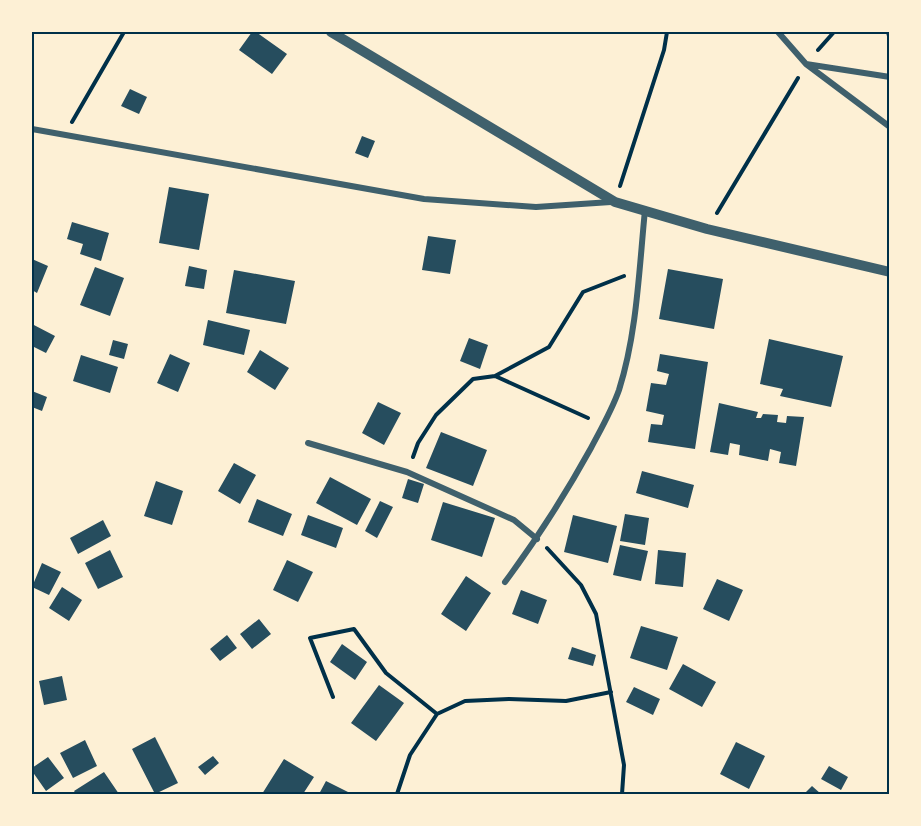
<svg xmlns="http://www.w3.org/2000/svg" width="921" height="826" font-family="'Fira Sans Condensed',sans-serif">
<rect width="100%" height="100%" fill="#fdf0d5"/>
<path fill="#264d5e" d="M 252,32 L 256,32 L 287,54 L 272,74 L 239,50 Z
M 130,89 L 147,97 L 139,114 L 121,106 Z
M 362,136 L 375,141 L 368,158 L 355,153 Z
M 169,187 L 209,194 L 199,250 L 159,243 Z
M 72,222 L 109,233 L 101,261 L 80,254 L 83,244 L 67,239 Z
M 428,236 L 456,240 L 450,274 L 422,270 Z
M 32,259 L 48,266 L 37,293 L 32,290 Z
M 189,266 L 207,270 L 204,289 L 185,286 Z
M 95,267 L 124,278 L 110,316 L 80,305 Z
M 668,269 L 723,279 L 714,329 L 659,319 Z
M 234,270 L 295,281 L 286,324 L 226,313 Z
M 208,320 L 250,330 L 244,355 L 203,345 Z
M 32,324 L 55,336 L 46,353 L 32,346 Z
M 469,338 L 488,345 L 480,369 L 460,361 Z
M 769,339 L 843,356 L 831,407 L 780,396 L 783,389 L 760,384 Z
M 113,340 L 128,344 L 124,359 L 109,355 Z
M 260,350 L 289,368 L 275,390 L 247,372 Z
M 170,354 L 190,363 L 178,392 L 157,383 Z
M 660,354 L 708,362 L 695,449 L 648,442 L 651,424 L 662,425 L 664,415 L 646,411 L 651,383 L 666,385 L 669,374 L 657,371 Z
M 81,355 L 118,367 L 110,393 L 73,381 Z
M 32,391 L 47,397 L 42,411 L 32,407 Z
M 378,402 L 401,413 L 384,445 L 362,433 Z
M 719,403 L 758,412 L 756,418 L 761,418 L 763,414 L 778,415 L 777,422 L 786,423 L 787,416 L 804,417 L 796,466 L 779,463 L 781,452 L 770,449 L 768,461 L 739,455 L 740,445 L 730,443 L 728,455 L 710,452 Z
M 441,432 L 487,450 L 473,486 L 426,468 Z
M 234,463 L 256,475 L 240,504 L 218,491 Z
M 642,471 L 694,485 L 688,508 L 636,493 Z
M 330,477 L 371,499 L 357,525 L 316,503 Z
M 408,479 L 424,484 L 418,503 L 402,498 Z
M 156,481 L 183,491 L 172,525 L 144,516 Z
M 257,499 L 292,514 L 283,536 L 248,522 Z
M 380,501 L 393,507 L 377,538 L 365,531 Z
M 443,502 L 495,518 L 482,557 L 431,540 Z
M 625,514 L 649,518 L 645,545 L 620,541 Z
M 308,515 L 343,528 L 336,548 L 301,535 Z
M 573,515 L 617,526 L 608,563 L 564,552 Z
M 103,520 L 111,536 L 78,554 L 70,538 Z
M 620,545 L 648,551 L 641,581 L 613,575 Z
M 110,550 L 123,577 L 98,589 L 85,563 Z
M 658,550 L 686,553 L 683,587 L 655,584 Z
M 287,560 L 313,572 L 298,602 L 273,590 Z
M 42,563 L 61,572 L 49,595 L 32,587 Z
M 466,576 L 491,593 L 466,631 L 441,614 Z
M 717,579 L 743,590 L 729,621 L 703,609 Z
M 62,587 L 82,600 L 69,621 L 49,608 Z
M 521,590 L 547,600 L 538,624 L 512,614 Z
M 259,619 L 271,634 L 252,649 L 240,634 Z
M 641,626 L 678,637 L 667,670 L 630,658 Z
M 227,635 L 237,648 L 220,661 L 210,649 Z
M 342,644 L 367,662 L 355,680 L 330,662 Z
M 572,647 L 596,655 L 593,666 L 568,659 Z
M 683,664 L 716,682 L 702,707 L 669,689 Z
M 62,676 L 67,700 L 44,705 L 39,681 Z
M 379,685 L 404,703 L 376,741 L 351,723 Z
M 634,687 L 660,699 L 653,715 L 626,702 Z
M 155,737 L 178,783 L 155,794 L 132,749 Z
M 85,740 L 97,766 L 73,778 L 60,753 Z
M 736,742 L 765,756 L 749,789 L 720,774 Z
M 213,756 L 219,763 L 205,775 L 198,767 Z
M 48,757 L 64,778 L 46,791 L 32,771 L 32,768 Z
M 284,759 L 314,777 L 303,794 L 262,794 Z
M 829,766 L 848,777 L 841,790 L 821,779 Z
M 104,772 L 119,794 L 76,794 L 74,791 Z
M 326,781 L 352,794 L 319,794 Z
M 812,786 L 821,794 L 804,794 Z"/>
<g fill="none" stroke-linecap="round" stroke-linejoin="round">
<path stroke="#003049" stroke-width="4" d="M 888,32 L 890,40
M 818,50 L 834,32
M 72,122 L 124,32
M 620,186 L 664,50 L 667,32
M 717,213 L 798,78
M 588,418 L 495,376 L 549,347 L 583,292 L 624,276
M 413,457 L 418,443 L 436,415 L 473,379 L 495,376
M 547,548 L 581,585 L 596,614 L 624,765 L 622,794
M 333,697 L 310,638 L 354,629 L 386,673 L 437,714
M 397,794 L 410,755 L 437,714 L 465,701 L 509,699 L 566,701 L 611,692"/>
<path stroke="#3f606c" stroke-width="6" d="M 778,32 L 806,64 L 890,127
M 806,64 L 890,77
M 32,129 L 424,199 L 536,207 L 611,202
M 308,443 L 407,472 L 514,520 L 537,539
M 505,582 C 537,539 565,495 591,448 C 601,429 612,410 619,390 C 637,333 639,270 645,210"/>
<path stroke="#3f606c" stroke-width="10" d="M 331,32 L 615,202 L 707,229 L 890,272"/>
</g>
<rect width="921" height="826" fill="none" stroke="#fdf0d5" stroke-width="66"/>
<rect x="33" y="33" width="855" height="760" fill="none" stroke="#003049" stroke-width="2"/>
</svg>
